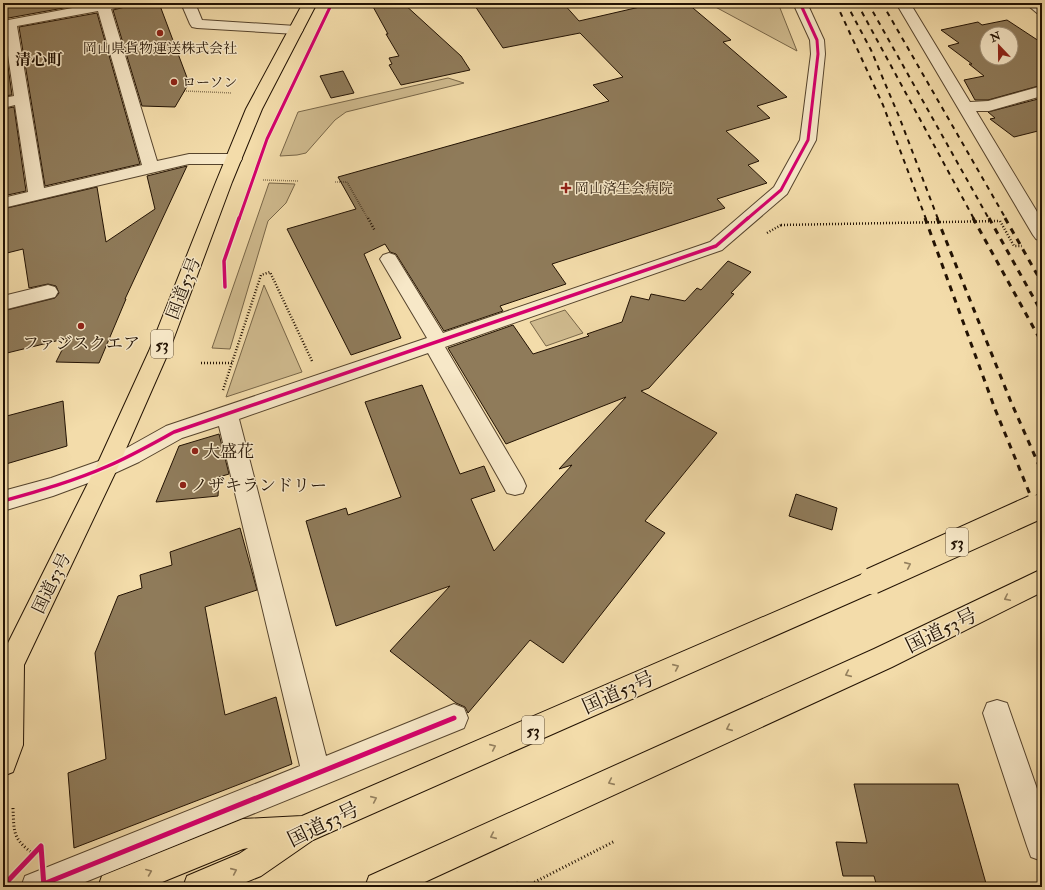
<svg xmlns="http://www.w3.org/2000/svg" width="1045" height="890" font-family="'IM FELL Double Pica','Noto Serif JP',serif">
<rect width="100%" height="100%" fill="#f3dcaa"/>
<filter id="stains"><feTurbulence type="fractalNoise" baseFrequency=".005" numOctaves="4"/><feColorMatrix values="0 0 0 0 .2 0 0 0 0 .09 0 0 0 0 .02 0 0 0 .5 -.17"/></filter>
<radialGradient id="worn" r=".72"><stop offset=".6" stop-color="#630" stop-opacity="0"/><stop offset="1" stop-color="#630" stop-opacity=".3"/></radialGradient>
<path fill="#cfba8e" stroke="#786648" d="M 708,3 L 778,3 L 797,51 Z
M 448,78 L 464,83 L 346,112 L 335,120 L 306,153 L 297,155 L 280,156 L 298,112 Z
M 269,183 L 295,184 L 286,203 L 268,221 L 230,349 L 212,348 Z
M 264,285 L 302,372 L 226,397 Z
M 565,310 L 583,333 L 546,346 L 530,322 Z"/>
<path fill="#8f7b5a" stroke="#221203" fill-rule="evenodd" d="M 3,3 L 91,3 L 3,19 Z
M 128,3 L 159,3 L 189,83 L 175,107 L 142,106 L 113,10 L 125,7 Z
M 371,3 L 403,3 L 461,56 L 470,70 L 401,85 L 389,65 L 392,64 L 389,58 L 399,56 L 386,34 L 388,34 Z
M 473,3 L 563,3 L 579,21 L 657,3 L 687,3 L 731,40 L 723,42 L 787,97 L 757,106 L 770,118 L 726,131 L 759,161 L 748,165 L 767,183 L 717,199 L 725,208 L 552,264 L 566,284 L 500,306 L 503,311 L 444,331 L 396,254 L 390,252 L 385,244 L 364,254 L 401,338 L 351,355 L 287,229 L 356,209 L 338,177 L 609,101 L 593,85 L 623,77 L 580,33 L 503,48 Z
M 97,13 L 140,164 L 45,186 L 19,27 Z
M 1007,20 L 1042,43 L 1042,85 L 988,100 L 975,100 L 964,80 L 984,76 L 969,64 L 972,64 L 948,46 L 959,43 L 941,30 L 978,22 L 982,25 ZM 987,34 L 1011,34 L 1011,58 L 987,58 Z
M 3,31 L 12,95 L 3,96 Z
M 343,71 L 354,93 L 331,98 L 320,76 Z
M 1042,98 L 1042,130 L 1014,137 L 990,119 L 995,118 L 988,112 Z
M 14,107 L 26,191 L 3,196 L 3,109 Z
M 187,166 L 125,299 L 126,299 L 99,363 L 56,362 L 68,338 L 3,354 L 3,311 L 55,298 L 59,293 L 56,286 L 48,284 L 29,288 L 23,249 L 3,254 L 3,209 L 97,187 L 106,242 L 155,209 L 147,176 Z
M 728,261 L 751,272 L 731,293 L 734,294 L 649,388 L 641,391 L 717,433 L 645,521 L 665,533 L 563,663 L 530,640 L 468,713 L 465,707 L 456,703 L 390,651 L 450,586 L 336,626 L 306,521 L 346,508 L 348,515 L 401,497 L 365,402 L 422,385 L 460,474 L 484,466 L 495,491 L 471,499 L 494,551 L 572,465 L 559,469 L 626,397 L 506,444 L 448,348 L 513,325 L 533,354 L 589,336 L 587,334 L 622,322 L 631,296 L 649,300 L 651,294 L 685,301 L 697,288 L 701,290 Z
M 63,401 L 67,446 L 6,464 L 3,417 Z
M 219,434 L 229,474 L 219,477 L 218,496 L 156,502 L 179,446 Z
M 796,494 L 837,508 L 832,530 L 789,516 Z
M 240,528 L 257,590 L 205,607 L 225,715 L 276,697 L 292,764 L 74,848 L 68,773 L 106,759 L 95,653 L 118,596 L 142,588 L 140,575 L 172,565 L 170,552 Z
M 854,784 L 958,784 L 987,887 L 877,887 L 874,876 L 843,876 L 836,842 L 867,843 Z"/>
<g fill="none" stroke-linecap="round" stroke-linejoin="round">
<g stroke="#56442d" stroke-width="2">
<path id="minor" d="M 99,3 L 127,3 L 125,6 L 111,9 L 157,161 L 189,154 L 234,154 L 240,156 L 242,159 L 240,162 L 234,164 L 189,164 L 3,208 L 3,198 L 28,192 L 15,105 L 3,108 L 3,98 L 14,96 L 3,21 ZM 98,11 L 142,165 L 44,188 L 17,26 Z
M 181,3 L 195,3 L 202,20 L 296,26 L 301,27 L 303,30 L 301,33 L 296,34 L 197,28 L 192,27 L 190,24 Z
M 793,3 L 807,3 L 824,40 L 825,54 L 816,140 L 787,194 L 722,250 L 445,347 L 523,479 L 526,486 L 523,493 L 515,495 L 507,493 L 428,353 L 239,419 L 326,756 L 454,704 L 464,708 L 468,718 L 464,728 L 73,887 L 21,887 L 25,876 L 300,766 L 219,426 L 182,438 L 139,462 L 115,473 L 53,496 L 3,511 L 3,491 L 51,478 L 99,461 L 123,450 L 166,426 L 427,338 L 380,259 L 383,255 L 389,253 L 395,255 L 443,333 L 710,242 L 774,187 L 800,140 L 811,54 L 810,40 Z
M 896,3 L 910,3 L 970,102 L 988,101 L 1042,86 L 1042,96 L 989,111 L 976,111 L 1042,220 L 1042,241 L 1036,239 L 1033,235 Z
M 1025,3 L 1041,3 L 1042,14 L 1037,13 Z
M 48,285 L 55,287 L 58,292 L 55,297 L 3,310 L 3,296 Z
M 997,700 L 1007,703 L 1042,803 L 1042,861 L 1031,857 L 1027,846 L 983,713 L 987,703 Z"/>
</g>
<g stroke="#221203" stroke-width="2">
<path id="highway" d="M 303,3 L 317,3 L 262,109 L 232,182 L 169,351 L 118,467 L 24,665 L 23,745 L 13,772 L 3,776 L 3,653 L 96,467 L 149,351 L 216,182 L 246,109 Z
M 1042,569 L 1042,592 L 892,667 L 414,887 L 365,887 L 369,876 L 874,649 Z
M 872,570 L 881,573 L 884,581 L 881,589 L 313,840 L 261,876 L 234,887 L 183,887 L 187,876 L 239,854 L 248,848 L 243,849 L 150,887 L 98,887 L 102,876 L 243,819 L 302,816 Z"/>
</g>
<path stroke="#221203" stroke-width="1.5" stroke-dasharray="0.5 1.5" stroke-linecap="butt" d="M 184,91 L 232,93
M 263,180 L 298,181
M 335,182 L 347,182 L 368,219"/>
<path stroke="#221203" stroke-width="2.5" stroke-dasharray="1 2" stroke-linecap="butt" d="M 368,218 L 375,231
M 1000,221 L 1014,246 L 1022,246
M 767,233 L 781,225
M 201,363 L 232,363
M 223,390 L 261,275 L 270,272 L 312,361"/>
<path stroke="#221203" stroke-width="3" stroke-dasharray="1 2.5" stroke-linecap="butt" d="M 13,808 C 14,835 13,839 36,856
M 516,882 L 517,887
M 525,887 L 615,841"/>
<use href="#minor" fill="#f7e8c8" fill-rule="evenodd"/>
<use href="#highway" fill="#f3dcaa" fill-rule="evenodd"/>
<path stroke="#221203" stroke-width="2" stroke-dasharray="5 5" stroke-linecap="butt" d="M 836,3 L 883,105 L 926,219
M 846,3 L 871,50 L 900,119 L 938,219
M 857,3 L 974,219
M 868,3 L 989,219
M 882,3 L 1006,219"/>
<path stroke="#221203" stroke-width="3" stroke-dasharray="6 6" stroke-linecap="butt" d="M 925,218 L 995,409 L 1036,509
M 937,218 L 1011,402 L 1042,472
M 973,218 L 1042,343
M 989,218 L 1042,313
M 1005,218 L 1042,283"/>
<path stroke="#221203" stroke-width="3.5" stroke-dasharray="8 8" stroke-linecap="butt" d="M 1036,508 L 1042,521"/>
<g stroke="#221203" stroke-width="22" stroke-linecap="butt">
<path id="highway-bridge-far1" d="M 1032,509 L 1042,504"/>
</g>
<g stroke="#221203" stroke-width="28" stroke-linecap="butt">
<path id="highway-bridge" d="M 872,581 L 1034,508"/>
</g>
<path stroke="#221203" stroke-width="2.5" stroke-dasharray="1 2" stroke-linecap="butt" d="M 781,225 L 1000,221"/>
<use href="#highway-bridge-far1" stroke="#f3dcaa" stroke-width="20"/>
<use href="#highway-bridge" stroke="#f3dcaa" stroke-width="26"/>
<g stroke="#f7e8c8" stroke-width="4.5">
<path id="cycleway-far2" d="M 239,219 L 267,139 L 332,3
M 747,219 L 781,190 L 808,140 L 818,54 L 817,40 L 800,3"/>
</g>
<g stroke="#f7e8c8" stroke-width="6">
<path id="cycleway-far1" d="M 225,287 L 224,261 L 239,218
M 3,501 C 39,491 74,481 108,466 C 131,456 152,444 174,432 L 716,246 L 748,218"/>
</g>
<g stroke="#f7e8c8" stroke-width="8">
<path id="cycleway" d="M 3,886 L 41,846 L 44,887
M 36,887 L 454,718"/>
</g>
<use href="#cycleway-far2" stroke="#d6006c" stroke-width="3"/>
<use href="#cycleway-far1" stroke="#d6006c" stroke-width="3.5"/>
<use href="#cycleway" stroke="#d6006c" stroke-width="5"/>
</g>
<defs><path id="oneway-chevron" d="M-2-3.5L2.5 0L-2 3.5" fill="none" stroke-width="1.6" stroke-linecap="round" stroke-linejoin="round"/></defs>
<g stroke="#95815f">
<use href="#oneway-chevron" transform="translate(908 565) rotate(-24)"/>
<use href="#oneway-chevron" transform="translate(1007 598) rotate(154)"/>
<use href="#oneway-chevron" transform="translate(676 667) rotate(-24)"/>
<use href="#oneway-chevron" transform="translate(848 674) rotate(156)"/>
<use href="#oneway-chevron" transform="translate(729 728) rotate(156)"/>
<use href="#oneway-chevron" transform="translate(493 747) rotate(-24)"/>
<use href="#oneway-chevron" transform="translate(611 782) rotate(156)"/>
<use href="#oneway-chevron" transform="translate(374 799) rotate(-24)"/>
<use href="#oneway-chevron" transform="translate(493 836) rotate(156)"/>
<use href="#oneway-chevron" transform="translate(234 871) rotate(-24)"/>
<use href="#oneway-chevron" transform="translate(149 872) rotate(-22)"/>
</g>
<g fill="#8f2418" stroke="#f7e8c8" stroke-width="1.5">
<circle cx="160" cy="33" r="4"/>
<circle cx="174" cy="82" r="4"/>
<path d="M564 182h4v4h4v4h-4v4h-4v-4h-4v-4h4z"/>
<circle cx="81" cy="326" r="4"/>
<circle cx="195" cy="451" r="4"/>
<circle cx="183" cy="485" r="4"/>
</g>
<g text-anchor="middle" stroke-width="3" stroke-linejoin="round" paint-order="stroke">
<g font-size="14" fill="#221203" stroke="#f7e8c8" text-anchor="start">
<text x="160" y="53" text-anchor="middle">岡山県貨物運送株式会社</text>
<text x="182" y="87">ローソン</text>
<text x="575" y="193">岡山済生会病院</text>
</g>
<g font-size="16" font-weight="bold" fill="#221203" stroke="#f7e8c8">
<text x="39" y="65">清心町</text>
</g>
<g fill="#f7e8c8" stroke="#62523e" stroke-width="1">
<rect x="151" y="330" width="22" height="28" rx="3"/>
<rect x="946" y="528" width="22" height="28" rx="3"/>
<rect x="522" y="716" width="22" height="28" rx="3"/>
</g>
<g font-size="16" font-weight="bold" fill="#221203">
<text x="162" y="350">53</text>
<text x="957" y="548">53</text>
<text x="533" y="736">53</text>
</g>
<g font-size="17" fill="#221203" stroke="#f7e8c8">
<text transform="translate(183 288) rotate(-69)" y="6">国道53号</text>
<text transform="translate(51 583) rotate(-64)" y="6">国道53号</text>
</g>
<g font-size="17" fill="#221203" stroke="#f7e8c8" text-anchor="start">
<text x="81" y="349" text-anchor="middle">ファジスクエア</text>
<text x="203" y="457">大盛花</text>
<text x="191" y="491">ノザキランドリー</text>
</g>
<g font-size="20" fill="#221203" stroke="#f7e8c8">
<text transform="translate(941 630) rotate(-26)" y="7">国道53号</text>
<text transform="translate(618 692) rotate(-24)" y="7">国道53号</text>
<text transform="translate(323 824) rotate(-26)" y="7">国道53号</text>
</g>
</g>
<rect width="1045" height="890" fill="none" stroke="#f3dcaa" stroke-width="16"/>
<rect x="4" y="4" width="1037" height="882" fill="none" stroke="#221203" stroke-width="2"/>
<rect x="8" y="8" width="1029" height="874" fill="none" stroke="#221203"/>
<g transform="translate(999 46) rotate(338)"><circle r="19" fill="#f7e8c8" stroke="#a29279"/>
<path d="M0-3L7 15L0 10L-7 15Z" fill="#8f2418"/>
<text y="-6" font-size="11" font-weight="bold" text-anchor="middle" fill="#221203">N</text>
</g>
<rect width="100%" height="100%" filter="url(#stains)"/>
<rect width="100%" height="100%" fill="url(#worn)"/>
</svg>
